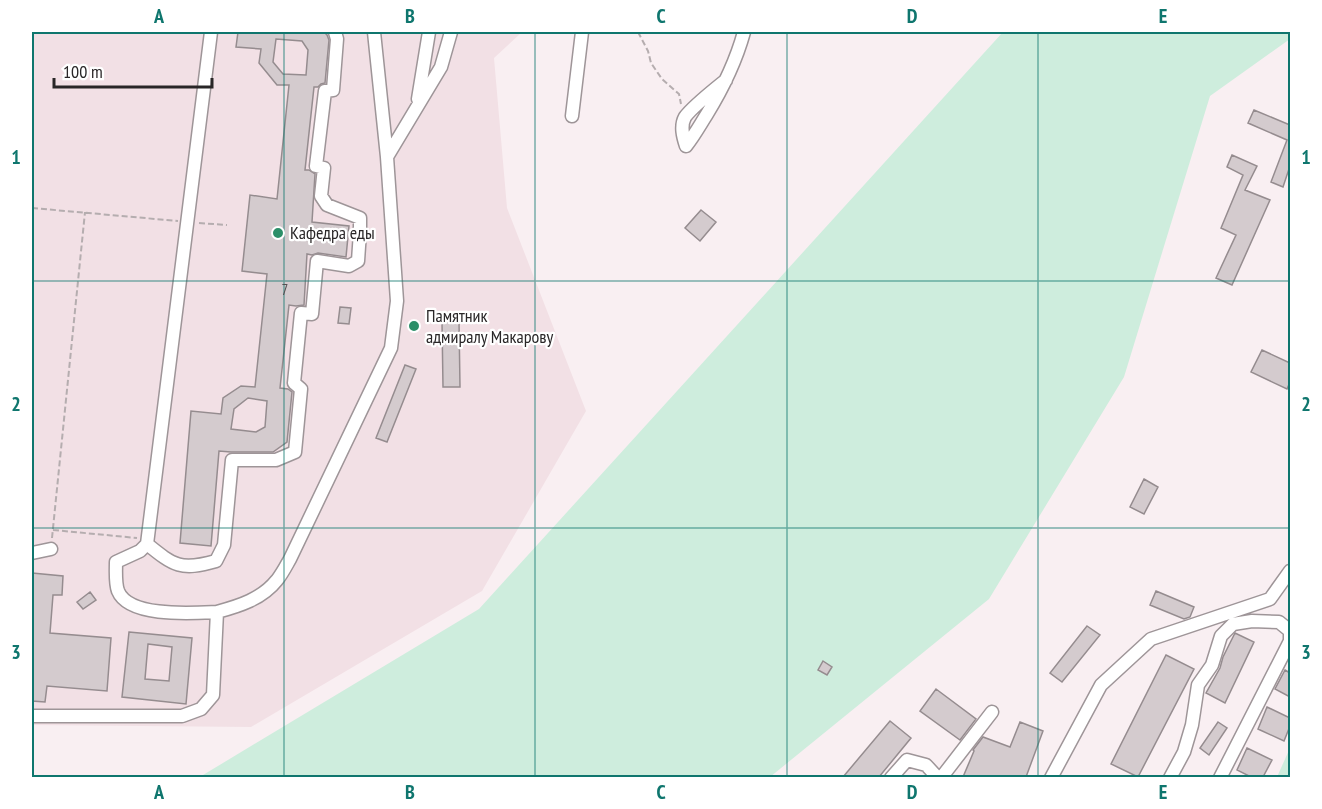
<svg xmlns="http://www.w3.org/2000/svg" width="1322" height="809" font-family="'PT Sans Narrow',sans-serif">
<rect width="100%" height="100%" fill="#f9eff2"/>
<path fill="#f2e0e5" d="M 32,32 L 522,32 L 494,58 L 507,208 L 586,411 L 482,591 L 251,727 L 32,725 Z"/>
<path fill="#ceeddd" d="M 1003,32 L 1290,32 L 1290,39 L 1210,96 L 1124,377 L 989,599 L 770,777 L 198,778 L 479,609 Z
M 1290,748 L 1290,777 L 1277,777 Z"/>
<path fill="#d4cbce" stroke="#958c8f" stroke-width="1.5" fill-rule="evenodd" d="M 238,32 L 324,32 L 327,35 L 329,40 L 325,83 L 321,84 L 318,87 L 314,87 L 305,170 L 309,170 L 315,174 L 312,222 L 349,226 L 346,257 L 318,253 L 312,255 L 307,254 L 304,305 L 296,306 L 289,305 L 280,388 L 288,389 L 292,392 L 287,442 L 273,452 L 231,452 L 219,451 L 211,546 L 180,543 L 191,411 L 221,414 L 223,398 L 241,386 L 255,387 L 267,274 L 242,271 L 250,195 L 277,199 L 289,85 L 277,85 L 259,63 L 261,49 L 236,47 ZM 276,39 L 302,41 L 308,50 L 306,75 L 283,74 L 273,62 ZM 248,398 L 267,401 L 265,427 L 256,432 L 231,429 L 234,409 Z
M 1254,110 L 1290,125 L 1290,166 L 1283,187 L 1271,182 L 1287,140 L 1248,123 Z
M 1232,155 L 1257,166 L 1245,190 L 1270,200 L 1232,285 L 1216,278 L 1236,235 L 1221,228 L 1243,175 L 1227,167 Z
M 701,210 L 716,222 L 700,241 L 685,228 Z
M 340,307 L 351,308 L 349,324 L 338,323 Z
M 459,321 L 460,387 L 443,387 L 442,322 Z
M 1262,350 L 1290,363 L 1290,382 L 1287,389 L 1251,372 Z
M 405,365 L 416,369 L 387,442 L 376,438 Z
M 1144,479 L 1158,487 L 1144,514 L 1130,507 Z
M 32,573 L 63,576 L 62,595 L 53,595 L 50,633 L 111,638 L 107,691 L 47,686 L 45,702 L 32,701 Z
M 1156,591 L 1194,607 L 1190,617 L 1184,619 L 1150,605 Z
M 90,592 L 96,600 L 83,609 L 77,602 Z
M 1087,626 L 1100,635 L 1062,682 L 1050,673 Z
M 129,632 L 192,638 L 186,704 L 122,697 ZM 148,644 L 172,647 L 169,681 L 145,679 Z
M 1235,633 L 1254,642 L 1225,703 L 1206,693 L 1220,668 L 1223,657 Z
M 1166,655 L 1194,669 L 1138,777 L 1111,764 Z
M 823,661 L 832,667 L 827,675 L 818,670 Z
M 1285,670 L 1290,673 L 1290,697 L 1275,689 Z
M 936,689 L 976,719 L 960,740 L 920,711 Z
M 1267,707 L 1290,718 L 1290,726 L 1284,741 L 1258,729 Z
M 890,721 L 911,738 L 879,777 L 843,777 Z
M 1020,722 L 1043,731 L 1026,777 L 963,777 L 974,751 L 973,750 L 983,737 L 1010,747 Z
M 1218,722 L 1227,728 L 1209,755 L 1200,748 Z
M 1247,748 L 1272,760 L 1263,777 L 1251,777 L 1237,770 Z"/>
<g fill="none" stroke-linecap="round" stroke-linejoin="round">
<g stroke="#9e9598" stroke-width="15">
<path id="minor" d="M 211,32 L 147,544 L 140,551 L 116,562 C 116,571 115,583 118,591 C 129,618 193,613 217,612
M 726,80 C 715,89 693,106 685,117 C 680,126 683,137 686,146 C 694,136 700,125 707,114 C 723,88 736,61 744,32
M 418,99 L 429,32
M 572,116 L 582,32
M 387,157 L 441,67 L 451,32
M 147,544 C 174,566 181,571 216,561 L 224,545 L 232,460 L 276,460 L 295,452 L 301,389 L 294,383 L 301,313 L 312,314 L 317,261 L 349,266 L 358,261 L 360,232 L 360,218 L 327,205 L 321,196 L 324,168 L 316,166 L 325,91 L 333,90 L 337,39 L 335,32
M 32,553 L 51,549
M 32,716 L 182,716 L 201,709 L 213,695 L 217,612 C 239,606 262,599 277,580 C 282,574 286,566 290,559 L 391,348 L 397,301 L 387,157 L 374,32
M 891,778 L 907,760 L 926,765 L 938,778
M 941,778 L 992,712
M 1051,778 L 1101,685 L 1151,639 L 1270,599 L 1290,571
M 1170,778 L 1184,752 L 1192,725 L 1198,685 L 1212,665 L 1221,636 L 1233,624 L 1252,621 L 1279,622 L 1290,631 L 1290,641 L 1220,778"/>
</g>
<path stroke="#b5adaf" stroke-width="2" stroke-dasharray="6 3" stroke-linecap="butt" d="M 638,32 L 648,51 L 651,63 L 662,79 L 679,94 L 681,104
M 32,208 L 178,221
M 199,223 L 227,225
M 53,530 L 137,538
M 52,538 L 85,212"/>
<use href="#minor" stroke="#fff" stroke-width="12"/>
</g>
<path fill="none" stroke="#0f766e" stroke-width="1.5" stroke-opacity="0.55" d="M 284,32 L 284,778M 535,32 L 535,778M 787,32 L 787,778M 1038,32 L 1038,778M 32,281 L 1290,281M 32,528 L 1290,528"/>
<g fill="#2c8f69" stroke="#fff" stroke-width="2">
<circle cx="278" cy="233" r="6"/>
<circle cx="414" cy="326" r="6"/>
</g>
<g text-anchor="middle" stroke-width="4.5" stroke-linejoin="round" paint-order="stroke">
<g font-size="15" fill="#544f51">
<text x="285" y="295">7</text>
</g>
<g font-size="18" fill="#292627" stroke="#fff" text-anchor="start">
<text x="290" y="239">Кафедра еды</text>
<text x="426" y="322">Памятник<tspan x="426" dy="21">адмиралу Макарову</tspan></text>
</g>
</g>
<rect width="1322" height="809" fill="none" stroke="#ffffff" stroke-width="66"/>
<path d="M54 78v9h158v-9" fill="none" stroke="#292627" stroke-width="3"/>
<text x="63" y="78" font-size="18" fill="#292627" stroke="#ffffff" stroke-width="4.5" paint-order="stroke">100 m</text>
<rect x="33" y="33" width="1256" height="743" fill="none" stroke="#0f766e" stroke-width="2"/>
<g font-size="20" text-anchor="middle" font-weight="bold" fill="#0f766e">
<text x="159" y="23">A</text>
<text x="410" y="23">B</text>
<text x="661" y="23">C</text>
<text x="912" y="23">D</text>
<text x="1163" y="23">E</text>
<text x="16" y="164">1</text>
<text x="1306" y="164">1</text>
<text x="16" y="411">2</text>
<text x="1306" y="411">2</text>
<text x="16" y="659">3</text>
<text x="1306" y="659">3</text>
<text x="159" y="799">A</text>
<text x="410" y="799">B</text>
<text x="661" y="799">C</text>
<text x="912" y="799">D</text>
<text x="1163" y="799">E</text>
</g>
</svg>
